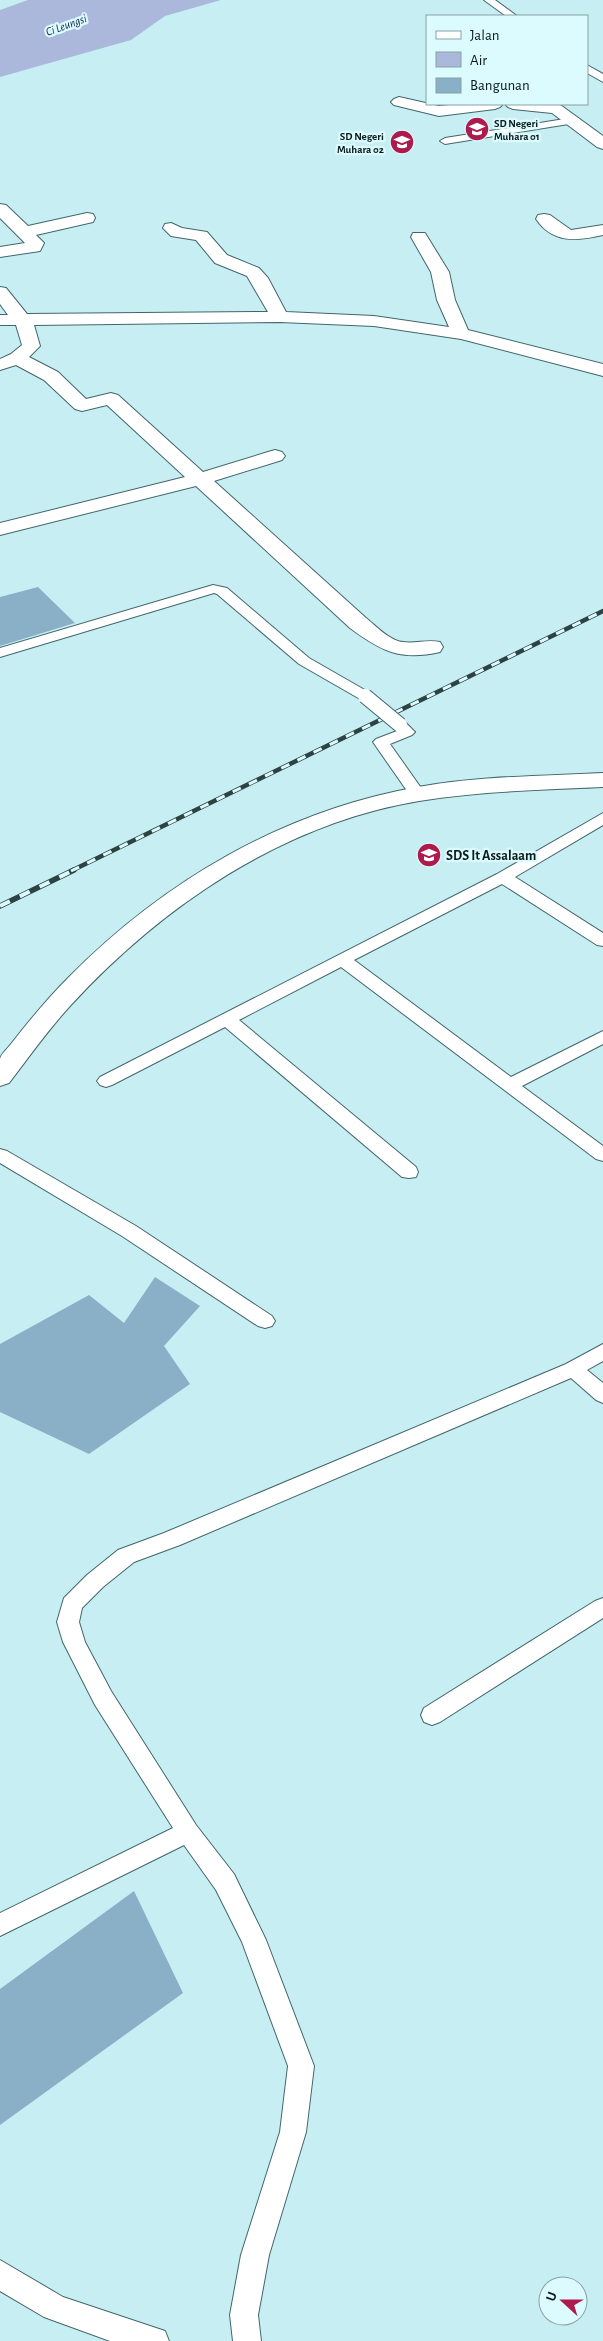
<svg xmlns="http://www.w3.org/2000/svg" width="603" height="2341" font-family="'Alegreya Sans',sans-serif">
<rect width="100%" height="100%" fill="#c7eff3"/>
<path fill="#abb8dc" d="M 28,0 L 221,0 L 165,16 L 131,40 L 0,77 L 0,10 Z"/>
<path fill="#8ab0c8" d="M 38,587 L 75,623 L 0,646 L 0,597 Z
M 155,1277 L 200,1306 L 164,1346 L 190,1384 L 89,1454 L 0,1412 L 0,1344 L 89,1295 L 124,1323 Z
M 134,1891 L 183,1993 L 0,2125 L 0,1989 Z"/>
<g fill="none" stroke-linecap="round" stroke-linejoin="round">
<g stroke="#426669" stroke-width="2">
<path id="lane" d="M 484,0 L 495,0 L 517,16 L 506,16 Z
M 587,65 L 603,74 L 603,82 L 587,73 Z
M 571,118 L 576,121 L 575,123 L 445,144 L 440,141 L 445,138 Z
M 213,585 L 227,588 L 309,658 L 370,693 L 373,696 L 370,699 L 360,699 L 299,664 L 217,594 L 214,593 L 0,657 L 0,648 Z
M 400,720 L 405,722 L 415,732 L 412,735 L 390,744 L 426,795 L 424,798 L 412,798 L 373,742 L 376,739 L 397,731 L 392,725 Z
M 603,813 L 603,825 L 515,877 L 603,933 L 603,946 L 597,945 L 502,884 L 354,960 L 511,1077 L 603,1031 L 603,1044 L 522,1086 L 603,1146 L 603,1161 L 596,1159 L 341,967 L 239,1020 L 416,1167 L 418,1172 L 416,1177 L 409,1178 L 402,1177 L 225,1027 L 112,1085 L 106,1087 L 100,1085 L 97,1081 L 100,1077 L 497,874 Z
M 0,1149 L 7,1151 L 136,1226 L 272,1316 L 275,1321 L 272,1326 L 265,1328 L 258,1326 L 122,1236 L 0,1163 Z
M 603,1344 L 603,1361 L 587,1370 L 603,1383 L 603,1403 L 596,1400 L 571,1378 L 180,1545 L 134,1562 L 103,1587 L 82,1608 L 79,1622 L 85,1642 L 111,1691 L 196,1825 L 234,1874 L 266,1940 L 314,2066 L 306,2132 L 269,2255 L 258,2315 L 261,2341 L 233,2341 L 230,2315 L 241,2255 L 280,2132 L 288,2066 L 242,1942 L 216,1890 L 184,1845 L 0,1936 L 0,1913 L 173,1828 L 95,1705 L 63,1642 L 57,1622 L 64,1598 L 87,1575 L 118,1550 L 164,1533 L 566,1364 Z
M 603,1598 L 603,1618 L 440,1722 L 432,1725 L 424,1722 L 421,1715 L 424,1708 L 595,1601 Z
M 0,2260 L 63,2297 L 165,2331 L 169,2341 L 110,2341 L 44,2317 L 0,2291 Z"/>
</g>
<g stroke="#426669" stroke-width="2">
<path id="street" d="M 399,97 L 439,106 L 460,104 L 503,104 L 500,107 L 495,109 L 439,116 L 394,105 L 391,102 L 394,99 Z
M 505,104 L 559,104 L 603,136 L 603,149 L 597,147 L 552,113 L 513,109 L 508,107 Z
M 0,204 L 6,205 L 28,226 L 87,213 L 93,214 L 95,218 L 93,222 L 36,235 L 44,243 L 40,251 L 0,257 L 0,247 L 25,243 L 0,218 Z
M 544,214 L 550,215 L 571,230 L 603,225 L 603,235 C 577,241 553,244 536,219 L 538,215 Z
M 171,223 L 182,228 L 207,232 L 227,255 L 259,268 L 268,278 L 286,312 L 374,316 L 449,327 L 437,300 L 431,272 L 411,237 L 413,233 L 425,233 L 449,272 L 455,300 L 468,330 L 603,364 L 603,376 L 461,339 L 374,326 L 280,322 L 34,325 L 40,346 L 29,357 L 58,372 L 86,399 L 111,393 L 118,395 L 203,472 L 268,452 L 275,450 L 282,452 L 285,456 L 282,460 L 214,481 L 366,618 C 376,626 390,641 403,642 C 416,644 427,639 440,642 L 443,647 L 440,652 C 400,661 381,651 350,628 L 196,486 L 0,535 L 0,523 L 185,477 L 107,405 L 82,411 L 75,409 L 44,380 L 16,365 L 0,370 L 0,359 L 11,354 L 22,345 L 16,325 L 0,325 L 0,315 L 8,315 L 0,304 L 0,287 L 6,288 L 27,314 L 268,312 L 247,276 L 215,263 L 196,240 L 171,236 L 163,228 L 165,224 Z"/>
</g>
<g stroke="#426669" stroke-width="2">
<path id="secondary" d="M 603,773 L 603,787 C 542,790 479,791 419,801 C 282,824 162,906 70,1006 C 48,1030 29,1057 9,1083 L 0,1086 C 0,1078 0,1067 0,1059 C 1,1054 8,1048 11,1044 C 29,1021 47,999 68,978 C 164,881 283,811 418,787 C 479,776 542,776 603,773 Z"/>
</g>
<use href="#lane" fill="#fff" fill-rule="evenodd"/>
<use href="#street" fill="#fff" fill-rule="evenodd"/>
<use href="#secondary" fill="#fff" fill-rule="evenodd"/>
<g stroke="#2d4243" stroke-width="4.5">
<path id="rail-far1" d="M 71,871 L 603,611"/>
</g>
<g stroke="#2d4243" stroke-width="5.5">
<path id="rail" d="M 0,906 L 74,870"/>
</g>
<use href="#rail-far1" stroke="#dbfbfe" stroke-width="3" stroke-dasharray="9" stroke-linecap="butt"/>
<use href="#rail" stroke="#dbfbfe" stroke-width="4" stroke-dasharray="11" stroke-linecap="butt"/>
<g stroke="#426669" stroke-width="16" stroke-linecap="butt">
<path id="lane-bridge" d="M 365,696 L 400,725"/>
</g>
<use href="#lane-bridge" stroke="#fff" stroke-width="14"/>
</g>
<defs>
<g id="school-disc" transform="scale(1.25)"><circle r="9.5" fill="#ad1a4b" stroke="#dbfbfe"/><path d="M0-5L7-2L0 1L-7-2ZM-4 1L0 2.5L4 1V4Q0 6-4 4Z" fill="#fff"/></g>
</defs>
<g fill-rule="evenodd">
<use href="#school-disc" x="477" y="129"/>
<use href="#school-disc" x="402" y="142"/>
<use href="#school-disc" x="429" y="855"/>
</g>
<g text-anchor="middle" stroke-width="4.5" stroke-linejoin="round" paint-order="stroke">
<g font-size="11" font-weight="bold" fill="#0b1b1c" stroke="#dbfbfe" text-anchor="start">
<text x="494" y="127">SD Negeri<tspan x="494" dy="13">Muhara 01</tspan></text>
<text x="384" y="140" text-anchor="end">SD Negeri<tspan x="384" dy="13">Muhara 02</tspan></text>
</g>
<g font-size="12" font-style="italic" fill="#1a2653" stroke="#dbfbfe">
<text transform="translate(66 25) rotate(-20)" y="4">Ci Leungsi</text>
</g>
<g font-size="14" font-weight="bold" fill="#0b1b1c" stroke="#dbfbfe" text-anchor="start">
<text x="446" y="860">SDS It Assalaam</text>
</g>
</g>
<rect x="426" y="15" width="162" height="90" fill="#dbfbfe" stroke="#88a1a4"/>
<rect x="436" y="31" width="25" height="8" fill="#ffffff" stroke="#88a1a4"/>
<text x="470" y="40" font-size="15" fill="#0b1b1c">Jalan</text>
<rect x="436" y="52" width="25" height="15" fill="#abb8dc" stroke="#88a1a4"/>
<text x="470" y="65" font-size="15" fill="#0b1b1c">Air</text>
<rect x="436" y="78" width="25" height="15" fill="#8ab0c8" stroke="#88a1a4"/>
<text x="470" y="90" font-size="15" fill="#0b1b1c">Bangunan</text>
<g transform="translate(563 2301) rotate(291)"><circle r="24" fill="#dbfbfe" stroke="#88a1a4"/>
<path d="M0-4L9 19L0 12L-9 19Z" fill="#ad1a4b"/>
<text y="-8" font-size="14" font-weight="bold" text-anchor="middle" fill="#0b1b1c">U</text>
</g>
</svg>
